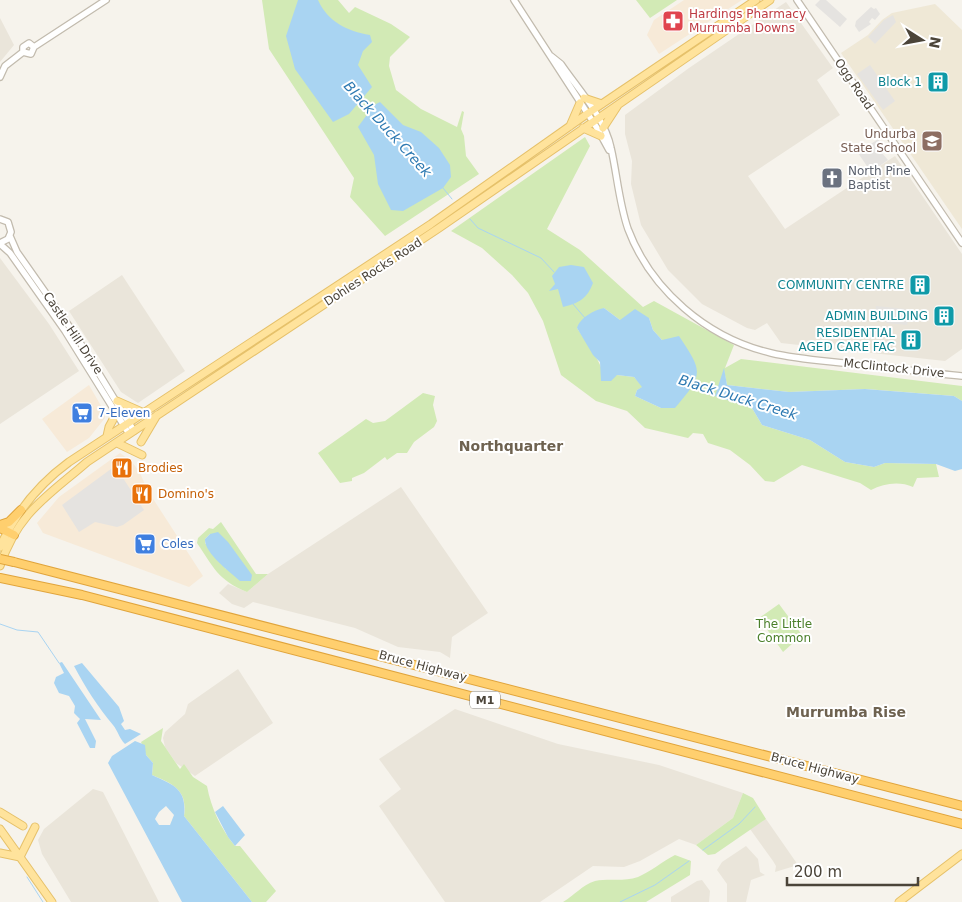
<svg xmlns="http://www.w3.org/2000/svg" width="962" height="902" font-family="'DejaVu Sans',sans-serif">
<rect width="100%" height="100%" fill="#f6f3ec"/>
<path fill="#eae5da" d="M 786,2 L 833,68 L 817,80 L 840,115 L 748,176 L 785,229 L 895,156 L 962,254 L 962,349 L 945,361 L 781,343 L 767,323 L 755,330 L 747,328 L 702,304 L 668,270 L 641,225 L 631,184 L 632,161 L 625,134 L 625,115 L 689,68 Z
M 0,18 L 14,45 L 0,62 Z
M 0,258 L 49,324 L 79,371 L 0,424 Z
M 122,275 L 185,371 L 138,403 L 121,392 L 69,311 Z
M 401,487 L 488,613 L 452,637 L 450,658 L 440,652 L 398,647 L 355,628 L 253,602 L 244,608 L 232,604 L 219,593 L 228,584 L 247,592 L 268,574 Z
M 238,669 L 273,723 L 195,776 L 176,763 L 165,747 L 163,738 L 165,732 L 185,714 L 188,704 Z
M 455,709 L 558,744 L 659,765 L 743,793 L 733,818 L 696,845 L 679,839 L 640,861 L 624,867 L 593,866 L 540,902 L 445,902 L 379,806 L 401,789 L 379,759 Z
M 93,789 L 103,792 L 159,902 L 71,902 L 42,854 L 38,840 L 44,829 Z
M 766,819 L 798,865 L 775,872 L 776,866 L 773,861 L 750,829 Z
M 746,846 L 758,859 L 760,872 L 765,875 L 751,880 L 746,902 L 727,902 L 727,884 L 717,870 L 722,862 Z
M 702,880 L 710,891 L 709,902 L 671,902 L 671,897 L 697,881 Z"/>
<path fill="#f7ead8" d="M 684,0 L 742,0 L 659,54 L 647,35 L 654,20 Z
M 89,385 L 104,411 L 105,418 L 89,438 L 67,452 L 42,419 Z
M 120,453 L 131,461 L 139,471 L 148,491 L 203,576 L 189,587 L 43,533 L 37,523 L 59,497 Z"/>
<path fill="#efe8d6" d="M 935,4 L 962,30 L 962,229 L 841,53 L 868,35 L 882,20 L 892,13 Z"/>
<path fill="#d2eab5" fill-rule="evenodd" d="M 262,0 L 338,0 L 349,13 L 355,7 L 391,24 L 410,37 L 390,57 L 389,66 L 396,90 L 421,109 L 457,127 L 462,111 L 464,112 L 461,129 L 464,136 L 466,156 L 479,174 L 385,236 L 350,197 L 354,178 L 269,49 Z
M 636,0 L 677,0 L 650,18 Z
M 585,137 L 590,146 L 547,229 L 580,250 L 643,307 L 654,301 L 734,345 L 725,368 L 741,359 L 962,386 L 962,401 L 954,396 L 866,389 L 789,392 L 727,385 L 724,370 L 716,396 L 752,408 L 762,425 L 810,440 L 845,462 L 874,467 L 885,463 L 936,464 L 939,477 L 917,478 L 913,487 C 900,481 884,483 871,490 L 860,483 L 802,465 L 774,482 L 765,481 L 750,465 L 730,450 L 708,443 L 703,434 L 693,433 L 688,438 L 645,428 L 627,411 L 596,401 L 561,375 L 543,321 L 528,293 L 512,275 L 482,248 L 451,231 ZM 604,308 L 620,320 L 649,318 L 653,330 L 662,340 L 661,408 L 635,396 L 637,390 L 643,387 L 634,377 L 617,375 L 602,370 C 599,359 584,339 577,328 Z
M 423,393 L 435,396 L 433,405 L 437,421 L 434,427 L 414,442 L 407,453 L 397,453 L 387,460 L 385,457 L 364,473 L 352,478 L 352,481 L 340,483 L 318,453 L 366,419 L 373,423 L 385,421 Z
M 221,522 L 256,574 L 268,574 L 247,592 C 218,580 214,568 197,543 L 198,538 L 209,528 L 213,529 ZM 210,534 L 226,542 L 226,569 L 205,543 L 205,539 Z
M 779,604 L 802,635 L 783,652 L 759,618 Z
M 163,728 L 161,741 L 180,769 L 184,764 L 193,777 L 207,786 C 211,808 221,829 235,846 L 240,846 L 276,891 L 266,902 L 252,902 L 184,816 C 188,790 173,784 152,775 L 153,763 L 146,755 L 141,742 Z
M 743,793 L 753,798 L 766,819 L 715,854 L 708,855 L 696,845 L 733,818 Z
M 675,855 L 691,861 L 690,875 L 646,902 L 563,902 C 575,895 582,885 595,881 C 609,878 624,882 638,877 C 650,872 663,861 675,855 Z"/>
<path fill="#e5e3e0" d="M 820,0 L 826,0 L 847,19 L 840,27 L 815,5 Z
M 871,7 L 874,9 L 876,8 L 880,14 L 875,20 L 872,18 L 869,22 L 871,24 L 859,32 L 855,26 L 856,21 Z
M 893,15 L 896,22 L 875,44 L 868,37 L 884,20 Z
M 870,65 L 895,101 L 883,110 L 857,74 Z
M 878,139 L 885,151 L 882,153 L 888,160 L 871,172 L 858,153 Z
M 876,306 L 906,309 L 906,316 L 919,317 L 919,322 L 908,321 L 907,325 L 886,323 L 886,319 L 875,317 Z
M 115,466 L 144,510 L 123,525 L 117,527 L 95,522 L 79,532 L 62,505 Z"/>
<path fill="#a9d4f2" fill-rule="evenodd" d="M 298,0 L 318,0 C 328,22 347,31 370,35 L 372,42 L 363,51 L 358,65 L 372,87 L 349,114 L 333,122 L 295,69 L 286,36 Z
M 380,102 L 403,125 L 421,132 L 439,148 L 450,165 L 451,177 L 443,188 L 403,211 L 391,210 L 378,184 L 374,155 L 358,127 L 374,105 Z
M 571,265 L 584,267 L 593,283 C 587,299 579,303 563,307 L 558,289 L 549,291 L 555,284 L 552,276 L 559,267 Z
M 604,308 L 620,320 L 635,309 L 649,318 L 653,330 L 662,340 L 679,336 C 703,372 704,374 675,408 L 661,408 L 635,396 L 637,390 L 642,387 L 634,377 L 617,375 L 611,381 L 601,381 L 600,362 L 593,355 L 577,328 C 580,318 594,310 604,308 Z
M 724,368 L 727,385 L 789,392 L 865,389 L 954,396 L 962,401 L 962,469 L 955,471 L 936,464 L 885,463 L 874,467 L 845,462 L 810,440 L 762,425 L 752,408 L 715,396 Z
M 218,532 L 228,542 L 252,575 L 251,581 L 240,581 C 230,572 204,553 205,539 L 210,534 Z
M 62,662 L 101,720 L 85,719 L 96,741 L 95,748 L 90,748 L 77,723 L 80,719 L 74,713 L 75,706 L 69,696 L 59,693 L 54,683 L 56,677 L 64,673 L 59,663 Z
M 82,663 L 119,707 L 124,721 L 121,724 L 125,730 L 130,729 L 141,734 L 125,744 C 119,738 118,731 113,725 C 98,707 85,687 74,666 Z
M 135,741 L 145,745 L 146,755 L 153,763 L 152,775 C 174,785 187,789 184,816 L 252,902 L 182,902 L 108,763 L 112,756 ZM 166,806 L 174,815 L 170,825 L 159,825 L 155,819 L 159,812 Z
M 223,806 L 245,835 L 235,846 L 228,837 L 215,812 Z"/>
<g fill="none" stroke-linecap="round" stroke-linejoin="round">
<path stroke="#a9d4f2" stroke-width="1" d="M 360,101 L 369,112
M 443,188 L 452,199
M 470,219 L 478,228 L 541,258 L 554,272
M 573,304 L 585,318
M 694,382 L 718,389
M 0,624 L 17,630 L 38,632 L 59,663
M 703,850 L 739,824 L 755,807
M 27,877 L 43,902
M 620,902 L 655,885 L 689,861"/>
<g stroke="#c2bbae" stroke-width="8">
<path id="minor" d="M 514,0 L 597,128 L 609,150
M 797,0 L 962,243
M 34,47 L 106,0
M 23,52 L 23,47 L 29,43 L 34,47
M 23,52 L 31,54 L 34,47
M 551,56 L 561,64 C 578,89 605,118 611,148 C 617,174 619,203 628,229 C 651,290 707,338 771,353 C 800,360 830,361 861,365 C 894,368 928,373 962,376
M 0,77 L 5,66 L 23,52
M 0,219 L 8,222 L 11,232 L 8,239 L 0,243
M 10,236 L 17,252 L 76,336 L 134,431
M 0,244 L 10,253 L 65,331 L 129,434"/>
</g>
<g stroke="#e6c16a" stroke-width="9">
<path id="major" d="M 584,98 L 602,104
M 570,126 L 580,103
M 583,128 L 601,136
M 603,128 L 618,105
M 117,401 L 142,412
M 107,436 L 109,427 L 116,414
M 141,442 L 157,415
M 117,443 L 142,455
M 0,547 C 15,514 39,484 69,462 L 431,224 L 587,114 L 756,0
M 0,566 C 18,512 48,496 87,462 L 439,228 L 770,0
M 0,812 L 23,826
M 0,829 L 52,902
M 0,853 L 20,857
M 20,857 L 35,827
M 899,902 L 962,854"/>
</g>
<g stroke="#e0a43c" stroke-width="10">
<path id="highway" d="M 0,525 L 9,522 L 21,510
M 0,528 L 14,535
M 14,562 L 962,806
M 0,578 L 82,595 L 962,824"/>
</g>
<use href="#minor" stroke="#fff" stroke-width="5.5"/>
<use href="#major" stroke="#ffe39c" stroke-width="7"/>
<use href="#highway" stroke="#ffcf6e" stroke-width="8"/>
<g stroke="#e0a43c" stroke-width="10" stroke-linecap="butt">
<path id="highway-bridge" d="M 0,559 L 14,562"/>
</g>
<use href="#highway-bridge" stroke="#ffcf6e" stroke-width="8"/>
</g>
<defs>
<g id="pharmacy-square" transform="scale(1.125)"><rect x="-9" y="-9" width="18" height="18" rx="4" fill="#e0444e" stroke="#fff"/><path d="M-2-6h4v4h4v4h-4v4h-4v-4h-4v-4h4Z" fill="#fff"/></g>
<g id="building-square" transform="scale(1.125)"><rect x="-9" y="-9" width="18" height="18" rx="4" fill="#0f9aa8" stroke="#fff"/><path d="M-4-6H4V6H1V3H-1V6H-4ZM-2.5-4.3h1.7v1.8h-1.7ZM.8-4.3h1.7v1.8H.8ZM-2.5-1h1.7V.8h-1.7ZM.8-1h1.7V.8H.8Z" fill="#fff"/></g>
<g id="school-square" transform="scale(1.125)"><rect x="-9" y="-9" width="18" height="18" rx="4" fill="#8d6e63" stroke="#fff"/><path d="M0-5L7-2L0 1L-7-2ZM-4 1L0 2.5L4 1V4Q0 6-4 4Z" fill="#fff"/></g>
<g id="church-square" transform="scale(1.125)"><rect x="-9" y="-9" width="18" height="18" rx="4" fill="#6b7280" stroke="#fff"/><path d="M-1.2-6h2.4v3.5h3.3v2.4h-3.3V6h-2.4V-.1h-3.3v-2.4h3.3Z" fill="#fff"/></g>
<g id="supermarket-square" transform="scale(1.125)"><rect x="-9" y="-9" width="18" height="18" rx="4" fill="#3f7fe0" stroke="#fff"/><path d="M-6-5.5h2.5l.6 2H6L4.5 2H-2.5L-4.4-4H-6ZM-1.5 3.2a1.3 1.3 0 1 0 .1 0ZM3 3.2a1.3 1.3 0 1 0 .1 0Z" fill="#fff"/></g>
<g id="restaurant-square" transform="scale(1.125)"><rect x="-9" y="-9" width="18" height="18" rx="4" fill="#e8710a" stroke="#fff"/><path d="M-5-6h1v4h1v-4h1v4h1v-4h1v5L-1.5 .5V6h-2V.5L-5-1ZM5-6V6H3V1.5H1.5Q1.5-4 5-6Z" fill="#fff"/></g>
</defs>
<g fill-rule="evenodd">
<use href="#pharmacy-square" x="673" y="21"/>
<use href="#building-square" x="938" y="82"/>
<use href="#school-square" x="932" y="141"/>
<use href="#church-square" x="832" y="178"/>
<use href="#building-square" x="920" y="285"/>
<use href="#building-square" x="944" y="316"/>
<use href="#building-square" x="911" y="340"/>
<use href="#supermarket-square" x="82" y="413"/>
<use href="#restaurant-square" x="122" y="468"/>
<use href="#restaurant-square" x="142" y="494"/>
<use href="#supermarket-square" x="145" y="544"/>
</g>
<g text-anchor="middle" stroke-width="4" stroke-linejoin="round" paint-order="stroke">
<rect fill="#fff" stroke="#817c74" stroke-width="1" x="470" y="691.5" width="30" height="17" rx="4"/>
<g font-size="11" font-weight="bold" fill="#4b4439">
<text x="485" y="704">M1</text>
</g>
<g font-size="12" fill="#be3a42" stroke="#fff" text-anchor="start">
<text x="689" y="18">Hardings Pharmacy<tspan x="689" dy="14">Murrumba Downs</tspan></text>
</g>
<g font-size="12" fill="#0d838f" stroke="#fff" text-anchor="end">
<text x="922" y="86">Block 1</text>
<text x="904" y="289">COMMUNITY CENTRE</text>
<text x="928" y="320">ADMIN BUILDING</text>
<text x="895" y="337">RESIDENTIAL<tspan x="895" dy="14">AGED CARE FAC</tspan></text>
</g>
<g font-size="12" fill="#4b4439" stroke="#fff">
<text transform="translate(854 84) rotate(56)" y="4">Ogg Road</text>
<text transform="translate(373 272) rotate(-33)" y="4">Dohles Rocks Road</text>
<text transform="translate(73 333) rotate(56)" y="4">Castle Hill Drive</text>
<text transform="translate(894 368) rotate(6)" y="4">McClintock Drive</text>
<text transform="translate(423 666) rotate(15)" y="4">Bruce Highway</text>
<text transform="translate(815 768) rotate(15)" y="4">Bruce Highway</text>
</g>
<g font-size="12" fill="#785e54" stroke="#fff" text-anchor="end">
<text x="916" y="138">Undurba<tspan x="916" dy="14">State School</tspan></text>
</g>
<g font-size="12" fill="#5b616d" stroke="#fff" text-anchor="start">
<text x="848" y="175">North Pine<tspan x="848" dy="14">Baptist</tspan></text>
</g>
<g font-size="12" fill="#366cbe" stroke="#fff" text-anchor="start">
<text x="98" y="417">7-Eleven</text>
<text x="161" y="548">Coles</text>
</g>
<g font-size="12" fill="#c56008" stroke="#fff" text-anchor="start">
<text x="138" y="472">Brodies</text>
<text x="158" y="498">Domino's</text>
</g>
<g font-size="12" fill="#4a7f2a" stroke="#fff">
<text x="784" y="628">The Little<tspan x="784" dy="14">Common</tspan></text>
</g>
<g font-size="14" font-style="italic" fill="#2e7ab2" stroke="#fff">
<text transform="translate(388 129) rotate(48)" y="5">Black Duck Creek</text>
<text transform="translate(738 397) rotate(17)" y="5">Black Duck Creek</text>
</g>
<g font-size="14" font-weight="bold" fill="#6e6250" stroke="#fff">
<text x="511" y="451">Northquarter</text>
<text x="846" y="717">Murrumba Rise</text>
</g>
</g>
<g transform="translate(922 40) rotate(101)" stroke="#ffffff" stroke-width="4" paint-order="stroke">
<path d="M0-4L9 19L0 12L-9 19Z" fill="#4b4439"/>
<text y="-8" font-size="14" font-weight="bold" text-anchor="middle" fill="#4b4439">N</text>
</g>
<path d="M787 877v8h131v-8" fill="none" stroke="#4b4439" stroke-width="2.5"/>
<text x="794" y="877" font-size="15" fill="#4b4439" stroke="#ffffff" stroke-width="4" paint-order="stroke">200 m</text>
</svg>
